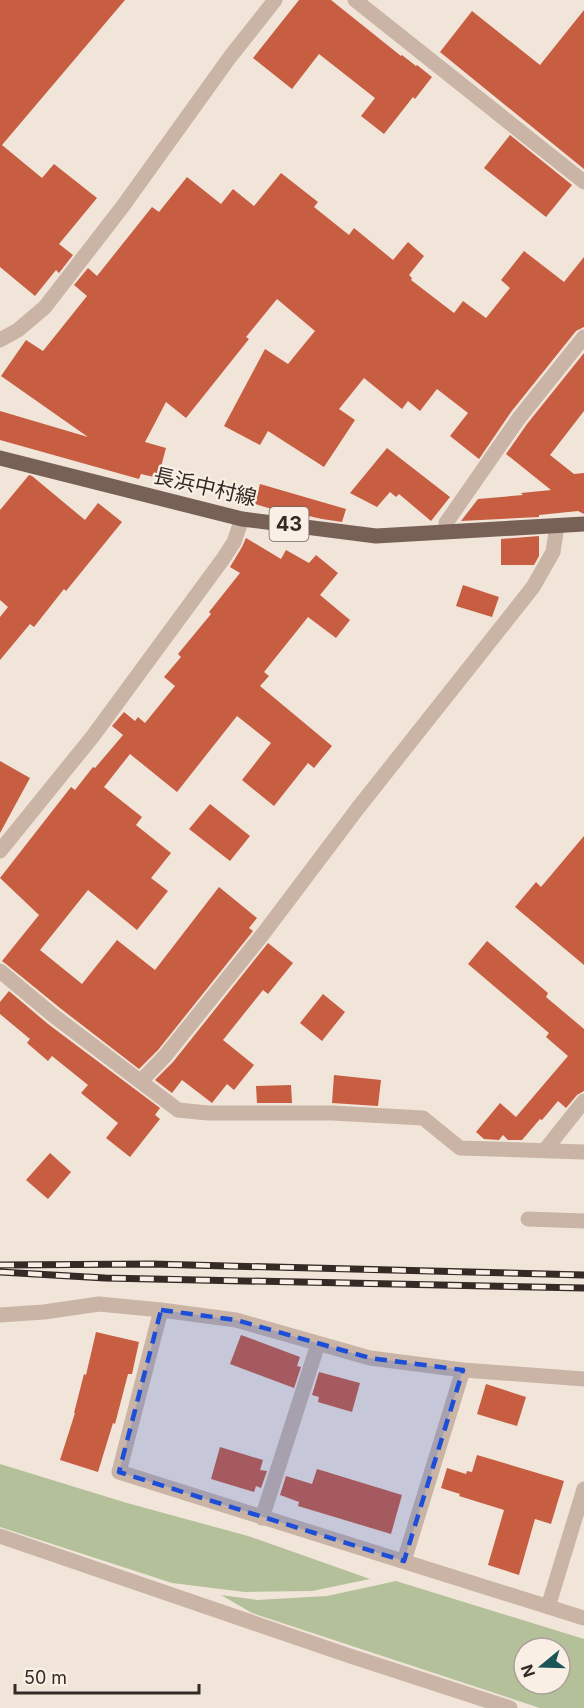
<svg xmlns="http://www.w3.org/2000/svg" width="584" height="1708" font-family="Inter,'Noto Sans JP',sans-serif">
<rect width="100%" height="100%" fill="#f1e5d9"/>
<path fill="#b4c099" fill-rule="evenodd" d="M 0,1464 L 127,1503 L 248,1536 L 370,1579 L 312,1591 L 245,1592 L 172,1583 L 0,1527 Z
M 396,1581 L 584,1639 L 584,1708 L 540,1708 L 252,1613 L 221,1595 L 257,1600 L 327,1596 ZM 524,1648 L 560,1648 L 560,1684 L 524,1684 Z"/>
<path fill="#c75d41" d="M 0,0 L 125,0 L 2,145 L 42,178 L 54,164 L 97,198 L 59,244 L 73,255 L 59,273 L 56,270 L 35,296 L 0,267 Z
M 299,0 L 331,0 L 401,56 L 402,55 L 416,66 L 417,65 L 432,77 L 415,99 L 413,97 L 384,134 L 361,116 L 375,98 L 319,54 L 292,89 L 253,58 Z
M 584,10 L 584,169 L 440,52 L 472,11 L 540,65 Z
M 510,135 L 572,185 L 546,217 L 484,168 Z
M 281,173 L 318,202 L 314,207 L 349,235 L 354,228 L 393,260 L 408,242 L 424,256 L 409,275 L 412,278 L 411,280 L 454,313 L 463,301 L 486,318 L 510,288 L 501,280 L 524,251 L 564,282 L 584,257 L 584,327 L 576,331 L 511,412 L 479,459 L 450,436 L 468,413 L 437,389 L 420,411 L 408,401 L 402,409 L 364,378 L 339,409 L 355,420 L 324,467 L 268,431 L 260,445 L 224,426 L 265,349 L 288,364 L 315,331 L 277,299 L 246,337 L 249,339 L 186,418 L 166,402 L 145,442 L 166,448 L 158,478 L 141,474 L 139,479 L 0,440 L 0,411 L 88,437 L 1,376 L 26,340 L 43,351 L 87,296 L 74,285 L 88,268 L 97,276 L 152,207 L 159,212 L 187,177 L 221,204 L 233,189 L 254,206 Z
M 584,353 L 584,411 L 550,455 L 574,474 L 584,473 L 584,514 L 578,511 L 539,515 L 539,517 L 461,521 L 478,499 L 523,495 L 521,493 L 551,490 L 506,454 L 527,424 Z
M 387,448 L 450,497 L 431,521 L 399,494 L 396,497 L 390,492 L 377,507 L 350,493 Z
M 29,475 L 32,476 L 85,520 L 98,503 L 122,522 L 66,591 L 64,589 L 34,627 L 30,624 L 0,660 L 0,617 L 8,607 L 0,600 L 0,510 Z
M 260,484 L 346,509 L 342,522 L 322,519 L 282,510 L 282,512 L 255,504 Z
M 539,536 L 539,556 L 534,565 L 501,565 L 501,539 Z
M 246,538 L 281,559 L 286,550 L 309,563 L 316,555 L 338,573 L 320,595 L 350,620 L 336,638 L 308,617 L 264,672 L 269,676 L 260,686 L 332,746 L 314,768 L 308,763 L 274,806 L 242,780 L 271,743 L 237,716 L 177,792 L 130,754 L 104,787 L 142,817 L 136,825 L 171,853 L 151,878 L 168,891 L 137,930 L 88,890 L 40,950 L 82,984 L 117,940 L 155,970 L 219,887 L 257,918 L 249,928 L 253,931 L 158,1050 L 139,1069 L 60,1008 L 6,964 L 2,961 L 39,915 L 0,878 L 71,787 L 75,790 L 93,767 L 95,768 L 123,735 L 112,726 L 124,712 L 135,721 L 138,717 L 145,723 L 175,686 L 164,677 L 181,657 L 178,654 L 211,614 L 209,612 L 240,573 L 230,567 L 242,547 Z
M 463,585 L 499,597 L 492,617 L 456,606 Z
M 0,761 L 30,778 L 0,833 Z
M 210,804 L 250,836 L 230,861 L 189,829 Z
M 584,836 L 584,965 L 515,907 L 536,882 L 541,887 Z
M 487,941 L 548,993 L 546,997 L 584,1029 L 584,1091 L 577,1095 L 566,1108 L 558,1101 L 542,1120 L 540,1119 L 522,1140 L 508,1140 L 503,1135 L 499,1140 L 484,1139 L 476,1132 L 500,1103 L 516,1117 L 568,1056 L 546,1037 L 549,1033 L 468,964 Z
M 268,943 L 293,963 L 268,994 L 263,990 L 223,1040 L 254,1065 L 234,1090 L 227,1084 L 212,1103 L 182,1080 L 172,1093 L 155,1080 L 173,1062 Z
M 9,991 L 48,1024 L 160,1108 L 155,1115 L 160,1119 L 130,1157 L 106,1138 L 118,1123 L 81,1093 L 88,1085 L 52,1056 L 48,1061 L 27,1043 L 30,1039 L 0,1014 L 0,1002 Z
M 323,994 L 345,1012 L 322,1041 L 300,1023 Z
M 334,1075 L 381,1080 L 378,1106 L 332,1103 Z
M 291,1085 L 292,1103 L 257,1103 L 256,1086 Z
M 50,1153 L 71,1172 L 48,1199 L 26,1180 Z
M 96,1332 L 139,1342 L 132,1374 L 128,1374 L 115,1424 L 113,1423 L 98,1472 L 60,1460 L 75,1413 L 74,1413 L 84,1374 L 86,1375 Z
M 241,1335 L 300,1357 L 297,1366 L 301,1367 L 294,1388 L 230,1364 Z
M 319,1372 L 360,1383 L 352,1412 L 318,1402 L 319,1397 L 312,1395 Z
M 486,1384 L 526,1397 L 517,1426 L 477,1414 Z
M 220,1447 L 263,1460 L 260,1470 L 267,1471 L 261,1488 L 256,1486 L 254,1492 L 211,1479 Z
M 477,1455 L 564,1481 L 551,1524 L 535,1519 L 519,1575 L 488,1565 L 504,1510 L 459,1496 L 460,1494 L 441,1488 L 447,1468 L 466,1474 L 467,1471 L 472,1472 Z
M 317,1469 L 402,1495 L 391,1534 L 298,1506 L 299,1502 L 280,1495 L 286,1476 L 312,1484 Z"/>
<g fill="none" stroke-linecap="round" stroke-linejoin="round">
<path stroke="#c9b4a5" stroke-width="15" d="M 355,0 L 584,182
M 0,340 L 18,330 L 45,307 L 123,206 L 230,57 L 275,0
M 446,531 L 446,523 L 519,418 L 584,337
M 0,851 L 93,736 L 223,559 L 234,542 L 242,519
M 0,971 L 54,1016 L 178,1110 L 208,1113 L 332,1113 L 423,1118 L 460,1148 L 584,1152
M 141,1081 L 165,1056 L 263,934 L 358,808 L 533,587 L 553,552 L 557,526
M 545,1150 L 584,1101
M 528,1219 L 584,1221
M 161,1310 L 119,1472 L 584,1618
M 0,1315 L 44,1312 L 99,1304 L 161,1310 L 236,1320 L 370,1358 L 463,1370 L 584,1379
M 262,1518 L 318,1344
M 0,1536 L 350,1656 L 510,1708
M 404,1561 L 463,1370
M 548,1607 L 584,1489"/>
<path stroke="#776157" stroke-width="15" d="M 0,458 L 242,519 L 376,536 L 584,524"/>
<g stroke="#352a26" stroke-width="7">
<path id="rail" d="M 0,1265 L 152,1264 L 584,1275
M 0,1272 L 105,1278 L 584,1288"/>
</g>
<use href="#rail" stroke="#f9efe5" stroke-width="4.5" stroke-dasharray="14" stroke-linecap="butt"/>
</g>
<path fill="#1d4ed8" fill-opacity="0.2" stroke="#1d4ed8" stroke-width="4.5" stroke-dasharray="12 8" stroke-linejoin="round" d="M 161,1310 L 236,1320 L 370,1358 L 463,1370 L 404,1561 L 119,1472 Z"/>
<g text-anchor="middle" stroke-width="4.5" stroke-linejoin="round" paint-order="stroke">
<rect fill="#f9efe5" stroke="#70655f" stroke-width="1.5" x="269.5" y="507" width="39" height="34" rx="4.5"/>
<g font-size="20" font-weight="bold" fill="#352a26">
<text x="289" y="531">43</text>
</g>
<g font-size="21" fill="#352a26" stroke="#f9efe5">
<text transform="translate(205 487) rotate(13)" y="7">長浜中村線</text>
</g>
</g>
<g transform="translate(542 1666) rotate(251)"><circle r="28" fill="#f9efe5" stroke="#aba099" stroke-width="1.5"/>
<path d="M0-4.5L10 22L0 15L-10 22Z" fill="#1c5557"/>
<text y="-9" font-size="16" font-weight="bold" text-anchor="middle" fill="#352a26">N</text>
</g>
<path d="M15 1684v9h184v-9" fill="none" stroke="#352a26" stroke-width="3"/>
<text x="24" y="1684" font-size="18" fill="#352a26" stroke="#f9efe5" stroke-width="4.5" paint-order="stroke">50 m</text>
</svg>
